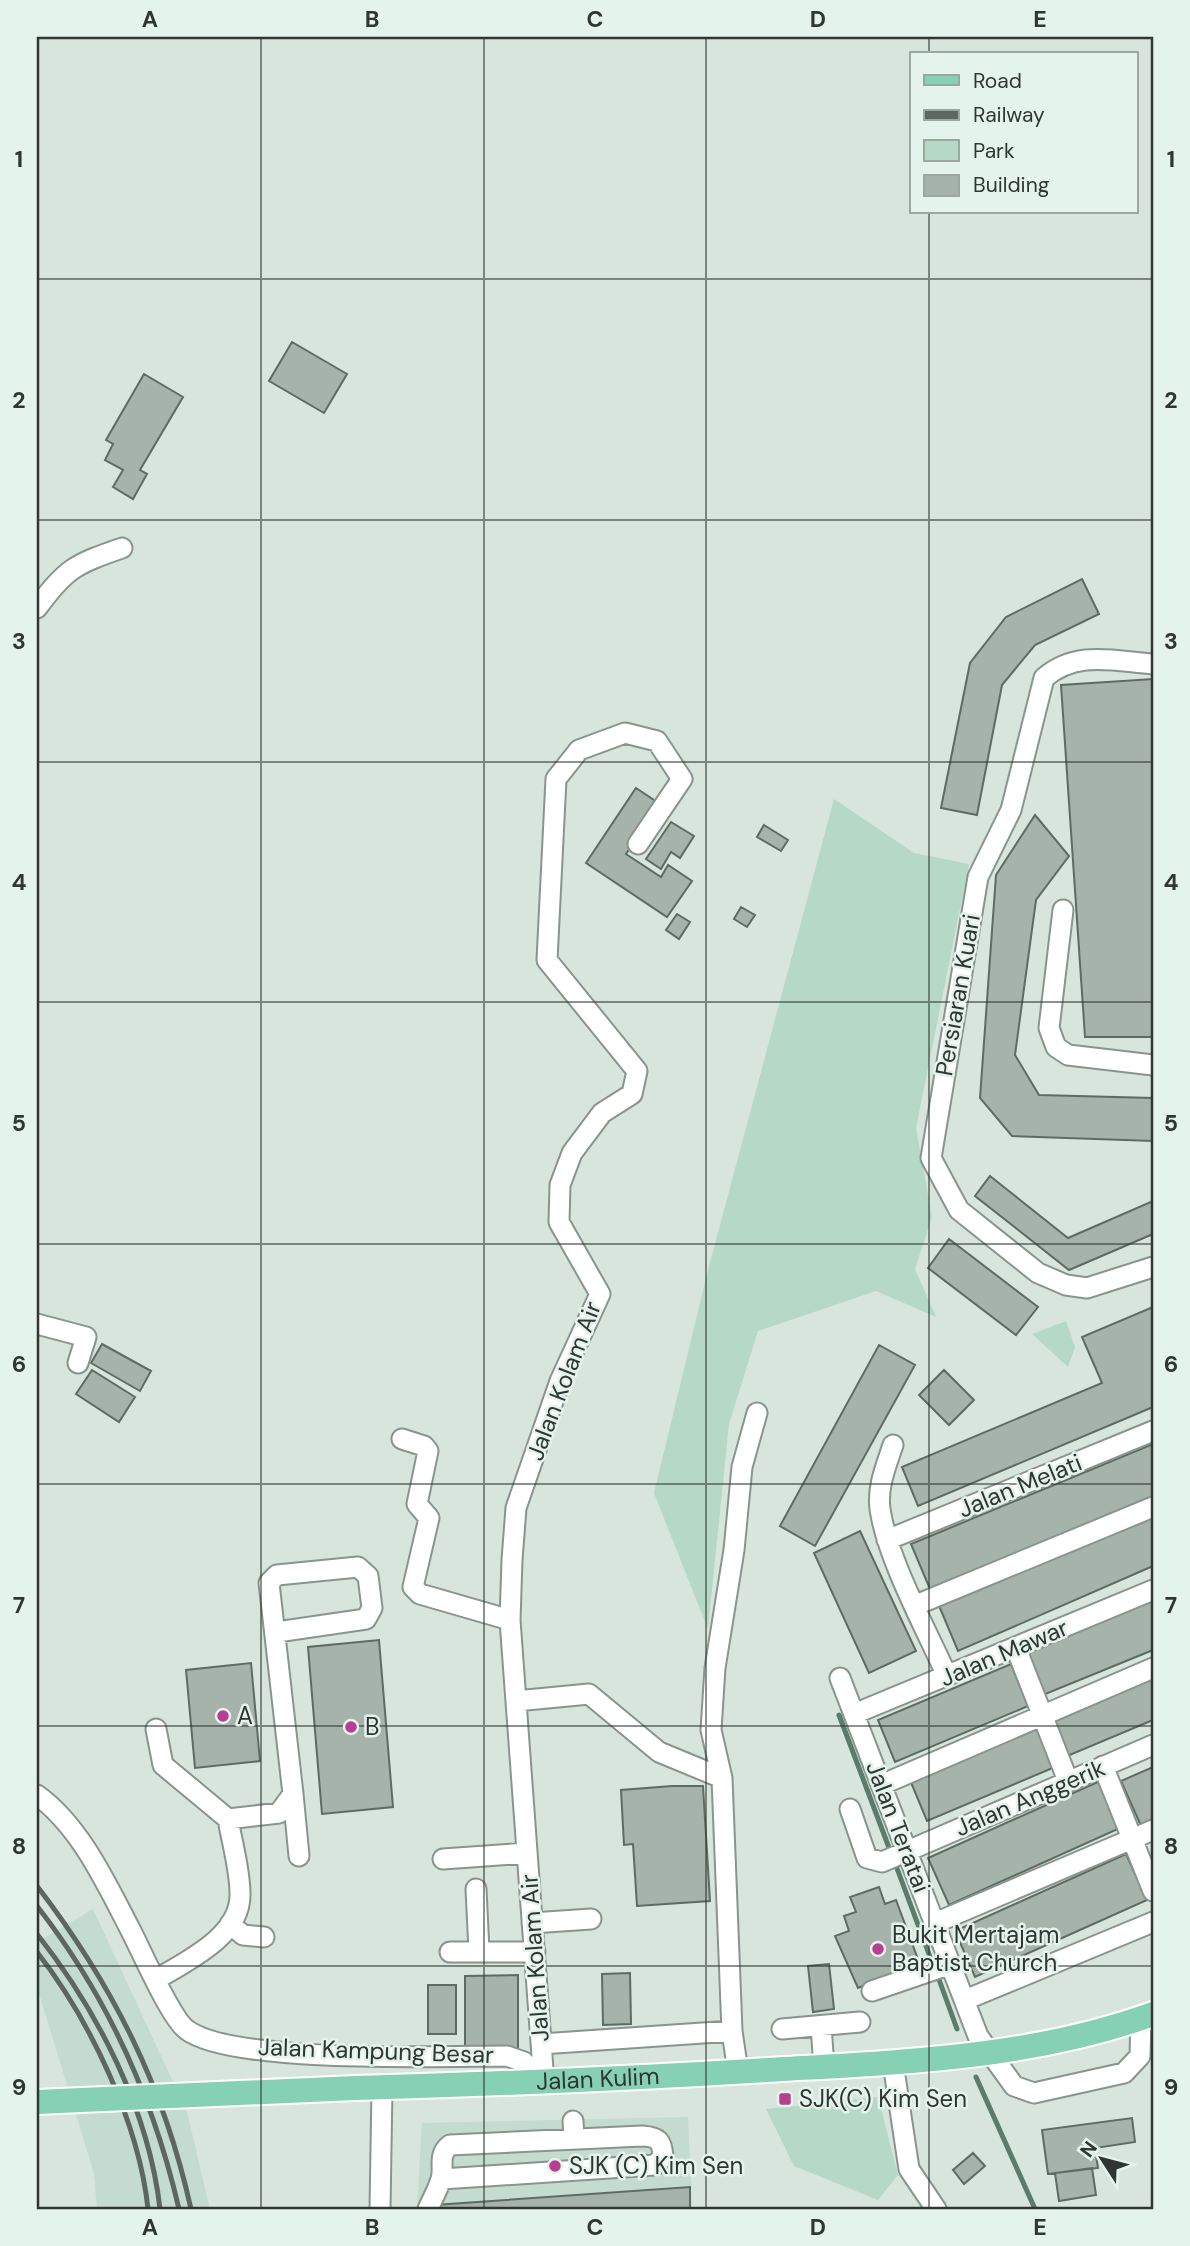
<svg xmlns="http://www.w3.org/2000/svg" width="1190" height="2246" font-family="'DM Sans',sans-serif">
<rect width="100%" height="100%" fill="#d7e5dd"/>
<path fill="#c4dbcf" d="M 93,1909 L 187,2112 L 210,2209 L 97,2209 L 94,2173 L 37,1987 L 37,1942 Z
M 688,2117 L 692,2209 L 417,2209 L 422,2123 Z"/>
<path fill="#b6d8c6" d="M 834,799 L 914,853 L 969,864 L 916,1128 L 932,1217 L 915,1269 L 936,1317 L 876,1291 L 758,1331 L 729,1424 L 708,1629 L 654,1493 L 708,1270 Z
M 1066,1321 L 1075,1347 L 1068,1367 L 1032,1334 Z
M 878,2097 L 898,2175 L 878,2200 L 794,2166 L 766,2109 Z"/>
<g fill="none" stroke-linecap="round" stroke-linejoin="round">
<path stroke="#597c6b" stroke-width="5" d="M 839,1715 L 891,1853
M 895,1863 L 933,1965
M 937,1974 L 957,2029
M 976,2077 L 1035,2209"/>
</g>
<path fill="#a5b3ab" stroke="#5e6b64" stroke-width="2" d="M 292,342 L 347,374 L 324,413 L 269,381 Z
M 144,374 L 183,397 L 140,470 L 147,474 L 133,499 L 113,487 L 123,470 L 105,460 L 113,444 L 106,440 Z
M 1082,579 L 1099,614 L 1035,645 L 1002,685 L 977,815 L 941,808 L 970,663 L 1006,617 Z
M 1153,679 L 1153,1037 L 1085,1037 L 1061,685 Z
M 636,788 L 660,804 L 626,854 L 661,877 L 668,865 L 692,881 L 667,917 L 586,863 Z
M 1035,815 L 1069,856 L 1036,900 L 1015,1055 L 1039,1095 L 1153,1098 L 1153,1141 L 1012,1136 L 980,1098 L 996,875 Z
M 671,822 L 694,836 L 680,858 L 671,852 L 661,869 L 646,859 Z
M 764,825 L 788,840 L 781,851 L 757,837 Z
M 741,907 L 755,915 L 747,927 L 734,919 Z
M 677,914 L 690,922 L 679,939 L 666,930 Z
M 990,1176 L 1068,1238 L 1153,1201 L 1153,1234 L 1069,1270 L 975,1196 Z
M 949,1239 L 1038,1307 L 1016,1335 L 928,1268 Z
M 1153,1307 L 1153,1407 L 918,1506 L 902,1467 L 1102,1383 L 1082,1337 Z
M 102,1344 L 151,1371 L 140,1391 L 91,1363 Z
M 879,1345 L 915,1365 L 815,1546 L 780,1526 Z
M 92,1370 L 135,1397 L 119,1422 L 76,1394 Z
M 944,1370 L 974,1400 L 949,1425 L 919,1395 Z
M 1153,1444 L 1153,1497 L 932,1594 L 911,1544 Z
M 1153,1512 L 1153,1566 L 958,1651 L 937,1601 Z
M 860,1531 L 916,1651 L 869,1673 L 814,1553 Z
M 1153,1600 L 1153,1650 L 1038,1697 L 1021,1656 Z
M 379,1640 L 393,1807 L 322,1814 L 308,1647 Z
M 251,1663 L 260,1761 L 195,1768 L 186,1670 Z
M 1011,1664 L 1028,1706 L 895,1762 L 878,1720 Z
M 1153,1671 L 1153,1720 L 1065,1757 L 1048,1716 Z
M 1038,1726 L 1055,1767 L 927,1821 L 910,1780 Z
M 1153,1767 L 1153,1822 L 1142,1828 L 1121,1781 Z
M 1100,1781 L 1120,1828 L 949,1905 L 928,1858 Z
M 672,1786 L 703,1786 L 710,1901 L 637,1906 L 633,1844 L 624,1845 L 621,1790 Z
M 1126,1854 L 1147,1900 L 975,1977 L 955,1931 Z
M 879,1887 L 885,1904 L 896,1900 L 919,1962 L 858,1988 L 835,1936 L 849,1931 L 844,1916 L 856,1912 L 850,1897 Z
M 829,1964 L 834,2009 L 813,2012 L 808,1966 Z
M 630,1973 L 631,2024 L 603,2025 L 602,1974 Z
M 518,1975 L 518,2049 L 465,2050 L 465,1976 Z
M 428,1985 L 456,1985 L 456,2034 L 428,2034 Z
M 1132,2118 L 1135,2142 L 1095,2148 L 1098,2168 L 1048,2174 L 1042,2130 Z
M 973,2153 L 985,2166 L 964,2184 L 953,2170 Z
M 1092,2168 L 1096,2195 L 1059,2201 L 1055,2173 Z
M 690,2187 L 690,2209 L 436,2209 L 435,2205 Z"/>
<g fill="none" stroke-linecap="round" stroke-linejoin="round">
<g stroke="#88958e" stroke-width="23">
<path id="minor" d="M 37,608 C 66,568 76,564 122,548
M 1153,664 C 1113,661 1076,650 1044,678 L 1011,810 L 978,877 L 931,1158 L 959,1210 L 1038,1273 L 1066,1285 L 1087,1288 L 1153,1267
M 1063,910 L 1049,1028 L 1056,1047 L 1068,1055 L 1153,1065
M 37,1324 L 86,1337 L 78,1363
M 402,1439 L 424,1446 L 428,1451 L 417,1504 L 429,1518 L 413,1587 L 420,1594 L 510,1620
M 893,1445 C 886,1466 877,1487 880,1509 C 887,1558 926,1629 947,1676
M 887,1540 L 1153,1431
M 916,1605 L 1153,1507
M 1016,1648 L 1068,1781
M 840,1678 L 978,2036 L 1014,2086 L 1034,2093 L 1124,2073 L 1140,2056 L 1141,2018
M 516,1701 L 589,1694 L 659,1752 L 722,1778
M 854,1714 L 1153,1590
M 156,1729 L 163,1765 L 228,1819 C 232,1843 240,1869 240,1894 C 241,1936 187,1961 157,1979
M 1103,1766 L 1153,1891
M 881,1785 L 1153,1668
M 293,1794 L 299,1856
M 37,1795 C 80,1826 106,1883 130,1929 C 141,1950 171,2019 187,2030 C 233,2064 443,2056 507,2056 L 524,2062 L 544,2083
M 850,1809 L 867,1858 L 882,1862 L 1153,1745
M 228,1819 L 279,1813 L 293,1794 L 269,1583 L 277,1575 L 358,1567 L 368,1576 L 372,1608 L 366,1619 L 277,1632
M 443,1859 L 527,1853
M 476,1889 L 479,1951
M 532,1923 L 591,1919
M 935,1923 L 1153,1830
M 230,1924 L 243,1935 L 264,1937
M 450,1952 L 535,1952
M 872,1991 L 951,1964
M 965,2000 L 1153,1922
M 821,2026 L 824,2067
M 782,2029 L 860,2022
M 541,2044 L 732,2031
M 893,2063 L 909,2169 L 936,2209
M 738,2072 L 732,2031 L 722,1778 L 711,1730 L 715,1668 L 734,1550 L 742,1467 L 757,1413
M 544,2083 L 510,1620 L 512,1560 L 516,1508 L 560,1381 L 600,1294 L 559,1222 L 560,1185 L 572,1153 L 602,1113 L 632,1094 L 637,1071 L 547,960 L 556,779 L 579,750 L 625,733 L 657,741 L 682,779 L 638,844
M 573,2121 L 574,2138
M 380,2209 L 382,2087
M 428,2209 C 432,2200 437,2191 440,2182 C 446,2169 436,2156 450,2145 L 642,2136 C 659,2137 662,2141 663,2157 L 655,2165 L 442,2179"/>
</g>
<g stroke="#fff" stroke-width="28">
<g id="major">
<path id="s1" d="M 355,2088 C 498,2084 640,2078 783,2069 C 907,2062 1035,2057 1153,2014"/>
</g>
</g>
<use href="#minor" stroke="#fff" stroke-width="19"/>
<use href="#major" stroke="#86d0b3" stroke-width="24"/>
<path stroke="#5e6662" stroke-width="5" d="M 37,1886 C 113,1985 164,2087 191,2209
M 37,1906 C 108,1997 153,2097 179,2209
M 37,1934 C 98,2011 149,2111 160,2209
M 37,1952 C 90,2020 139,2123 148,2209"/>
<g stroke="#fff" stroke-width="28" stroke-linecap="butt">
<path id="major-bridge" d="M 37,2102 L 355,2088"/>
</g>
<use href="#major-bridge" stroke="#86d0b3" stroke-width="24"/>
</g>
<path fill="none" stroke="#303633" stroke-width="2" stroke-opacity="0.55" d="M 261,37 L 261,2209M 484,37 L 484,2209M 706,37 L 706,2209M 929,37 L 929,54M 929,212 L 929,2209M 37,279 L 1153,279M 37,520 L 1153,520M 37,762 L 1153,762M 37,1002 L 1153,1002M 37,1244 L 1153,1244M 37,1484 L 1153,1484M 37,1726 L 1153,1726M 37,1966 L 1153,1966"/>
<g fill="#b83e91" stroke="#e4f3eb" stroke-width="2.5">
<circle cx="223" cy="1716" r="7"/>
<circle cx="351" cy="1727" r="7"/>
<circle cx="878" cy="1949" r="7"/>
<rect x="778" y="2092" width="14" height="14" rx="3.5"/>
<circle cx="555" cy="2166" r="7"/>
</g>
<g text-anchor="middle" stroke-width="5" stroke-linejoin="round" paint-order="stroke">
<g font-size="24" fill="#303633" stroke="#e4f3eb">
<text transform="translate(958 995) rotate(-80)" y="8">Persiaran Kuari</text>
<text transform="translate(564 1381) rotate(-69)" y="8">Jalan Kolam Air</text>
<text transform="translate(1020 1486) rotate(-22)" y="8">Jalan Melati</text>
<text transform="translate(1004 1653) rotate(-23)" y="8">Jalan Mawar</text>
<text transform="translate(1030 1798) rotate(-23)" y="8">Jalan Anggerik</text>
<text transform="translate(898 1827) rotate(69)" y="8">Jalan Teratai</text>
<text transform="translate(535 1958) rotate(-94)" y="8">Jalan Kolam Air</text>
<text transform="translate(376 2051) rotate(2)" y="8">Jalan Kampung Besar</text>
<text dy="8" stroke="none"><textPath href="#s1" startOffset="243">Jalan Kulim</textPath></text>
</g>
<g font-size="24" fill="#303633" stroke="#e4f3eb" text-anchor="start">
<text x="237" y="1724">A</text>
<text x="365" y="1735">B</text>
<text x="892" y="1943">Bukit Mertajam<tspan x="892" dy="28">Baptist Church</tspan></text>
<text x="799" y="2107">SJK(C) Kim Sen</text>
<text x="569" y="2174">SJK (C) Kim Sen</text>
</g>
</g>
<rect width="1190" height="2246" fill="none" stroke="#e4f3eb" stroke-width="77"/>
<rect x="910" y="52" width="228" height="161" fill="#e4f3eb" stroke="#9ca7a1" stroke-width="2"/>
<rect x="924" y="75" width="35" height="10" fill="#86d0b3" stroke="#9ca7a1" stroke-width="2"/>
<text x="973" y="88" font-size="21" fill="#303633">Road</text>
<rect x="924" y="110" width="35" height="10" fill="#5e6662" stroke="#9ca7a1" stroke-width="2"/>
<text x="973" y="122" font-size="21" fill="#303633">Railway</text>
<rect x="924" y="140" width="35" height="21" fill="#b6d8c6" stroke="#9ca7a1" stroke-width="2"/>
<text x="973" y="158" font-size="21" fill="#303633">Park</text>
<rect x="924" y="175" width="35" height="21" fill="#a5b3ab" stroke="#9ca7a1" stroke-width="2"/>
<text x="973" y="192" font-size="21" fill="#303633">Building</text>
<g transform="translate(1102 2159) rotate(306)" stroke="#e4f3eb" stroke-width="5" paint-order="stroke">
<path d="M0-5L12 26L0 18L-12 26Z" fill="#303633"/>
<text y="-10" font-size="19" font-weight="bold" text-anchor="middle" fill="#303633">N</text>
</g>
<rect x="38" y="38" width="1114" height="2170" fill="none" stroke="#303633" stroke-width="2.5"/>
<g font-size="23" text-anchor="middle" font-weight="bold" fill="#303633">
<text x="150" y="27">A</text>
<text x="372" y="27">B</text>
<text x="595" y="27">C</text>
<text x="818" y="27">D</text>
<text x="1040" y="27">E</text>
<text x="19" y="167">1</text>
<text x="1171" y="167">1</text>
<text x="19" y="408">2</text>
<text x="1171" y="408">2</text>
<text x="19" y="649">3</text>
<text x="1171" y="649">3</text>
<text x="19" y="890">4</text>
<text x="1171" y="890">4</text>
<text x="19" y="1131">5</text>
<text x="1171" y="1131">5</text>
<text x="19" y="1372">6</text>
<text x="1171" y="1372">6</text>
<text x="19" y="1613">7</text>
<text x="1171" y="1613">7</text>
<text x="19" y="1854">8</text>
<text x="1171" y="1854">8</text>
<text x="19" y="2095">9</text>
<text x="1171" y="2095">9</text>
<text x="150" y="2235">A</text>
<text x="372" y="2235">B</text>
<text x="595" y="2235">C</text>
<text x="818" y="2235">D</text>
<text x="1040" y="2235">E</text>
</g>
</svg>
